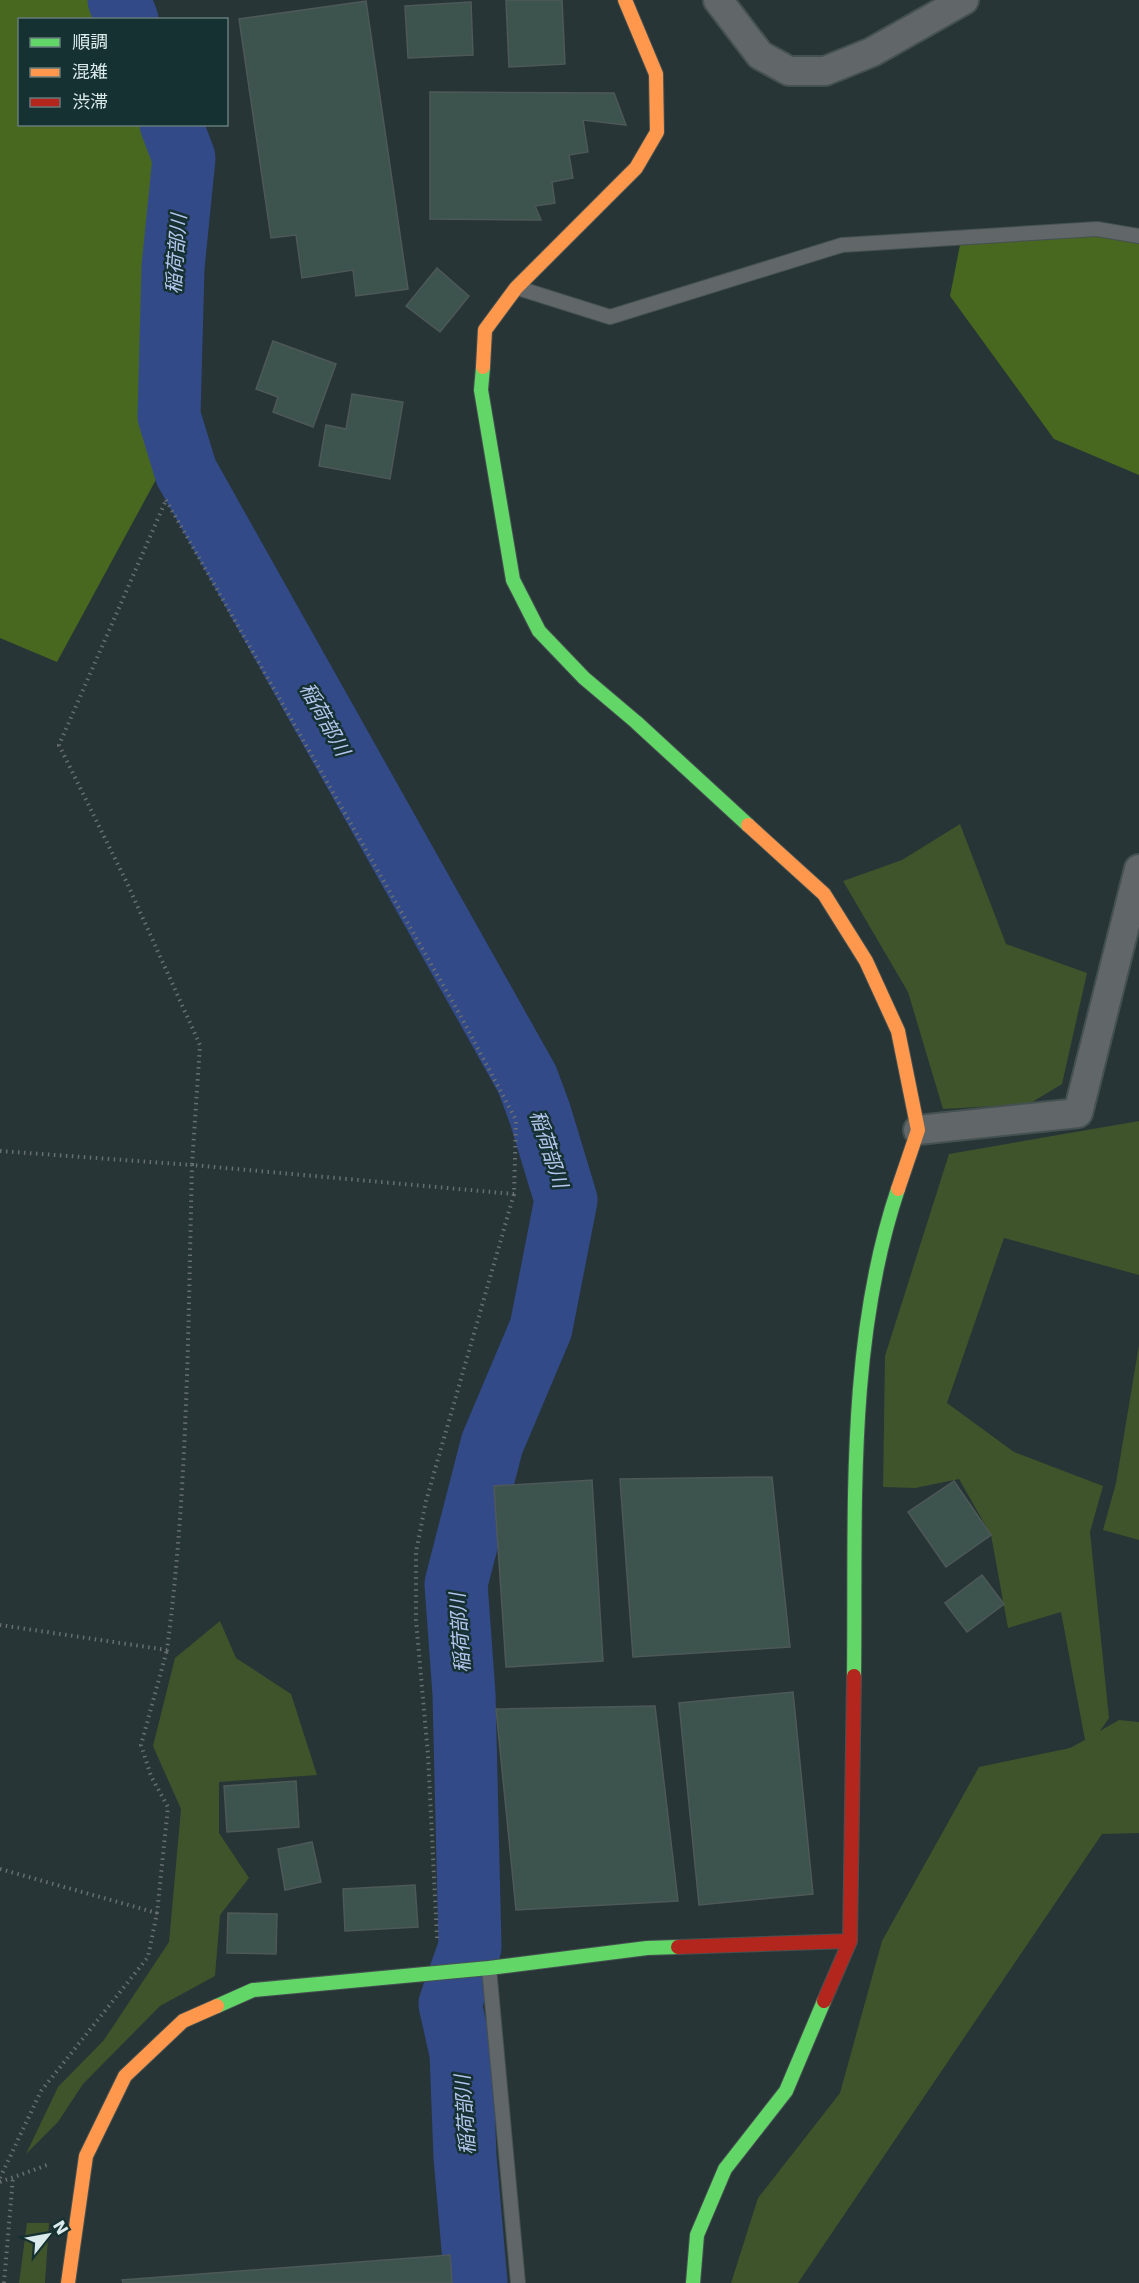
<svg xmlns="http://www.w3.org/2000/svg" width="1139" height="2283" font-family="'DejaVu Sans','Noto Sans JP',sans-serif">
<rect width="100%" height="100%" fill="#273536"/>
<path fill="#3f542b" d="M 960,824 L 1006,944 L 1087,973 L 1062,1084 L 1029,1104 L 943,1109 L 908,992 L 843,881 L 902,860 Z
M 1139,1121 L 1139,1275 L 1004,1238 L 947,1403 L 1014,1452 L 1103,1486 L 1090,1532 L 1109,1718 L 1100,1731 L 1119,1720 L 1139,1722 L 1139,1833 L 1102,1834 L 798,2283 L 731,2283 L 758,2198 L 840,2093 L 882,1941 L 979,1767 L 1070,1748 L 1085,1740 L 1061,1612 L 1008,1628 L 991,1535 L 959,1479 L 915,1488 L 883,1487 L 885,1356 L 949,1154 Z
M 1139,1345 L 1139,1540 L 1103,1530 L 1116,1483 Z
M 220,1621 L 236,1658 L 291,1694 L 317,1775 L 219,1782 L 219,1833 L 249,1878 L 220,1915 L 215,1976 L 160,2006 L 83,2084 L 58,2122 L 26,2154 L 58,2087 L 104,2040 L 169,1942 L 181,1809 L 153,1746 L 175,1658 Z
M 27,2223 L 49,2223 L 45,2283 L 19,2283 Z"/>
<path fill="#49681f" d="M 0,0 L 97,0 L 105,19 L 20,20 L 20,124 L 147,125 L 179,204 L 165,463 L 57,662 L 0,638 Z
M 1139,234 L 1139,475 L 1054,439 L 950,296 L 961,240 Z"/>
<g fill="none" stroke-linecap="round" stroke-linejoin="round">
<path stroke="#334a89" stroke-width="63" d="M 119,0 L 127,20
M 171,124 L 184,158 L 173,267 L 169,416 L 186,472 L 527,1079 L 540,1114 L 566,1200 L 541,1328 L 492,1444 L 456,1584 L 464,1694 L 470,1947 L 450,2004 L 461,2053 L 465,2157 L 476,2283"/>
</g>
<path fill="#3d534e" stroke="#4e5957" stroke-width="1.5" d="M 506,0 L 562,0 L 565,64 L 509,67 Z
M 366,1 L 408,289 L 356,296 L 353,270 L 302,278 L 296,235 L 271,238 L 239,19 Z
M 471,2 L 473,55 L 408,58 L 405,6 Z
M 430,92 L 614,93 L 626,125 L 583,120 L 588,152 L 569,155 L 573,178 L 552,182 L 555,203 L 535,206 L 541,220 L 430,219 Z
M 437,268 L 469,296 L 440,332 L 406,306 Z
M 273,341 L 336,364 L 313,427 L 273,412 L 278,397 L 256,389 Z
M 352,394 L 403,402 L 390,479 L 319,466 L 326,425 L 346,429 Z
M 772,1477 L 790,1647 L 633,1657 L 620,1479 Z
M 592,1480 L 603,1661 L 506,1667 L 494,1486 Z
M 954,1481 L 991,1535 L 946,1567 L 908,1512 Z
M 982,1575 L 1004,1604 L 967,1632 L 945,1603 Z
M 793,1692 L 813,1894 L 699,1905 L 679,1703 Z
M 655,1706 L 678,1901 L 516,1910 L 496,1709 Z
M 296,1781 L 299,1827 L 227,1832 L 224,1786 Z
M 312,1842 L 321,1882 L 285,1890 L 278,1849 Z
M 415,1885 L 418,1927 L 345,1931 L 343,1889 Z
M 228,1913 L 277,1914 L 276,1954 L 227,1953 Z
M 450,2255 L 452,2283 L 123,2283 L 122,2280 Z"/>
<g fill="none" stroke-linecap="round" stroke-linejoin="round">
<g stroke="#455151" stroke-width="16">
<path id="lane" d="M 518,288 L 610,317 L 842,245 L 1097,229 L 1139,236
M 489,1968 L 518,2283"/>
</g>
<g stroke="#455151" stroke-width="32">
<path id="street" d="M 718,0 L 760,55 L 789,71 L 825,71 L 872,52 L 964,0
M 918,1130 L 1078,1113 L 1139,869"/>
</g>
<g stroke="#455151" stroke-width="16">
<path id="fast" d="M 483,367 L 481,390 L 513,580 L 539,631 L 584,678 L 636,722 L 748,825
M 854,1676 C 856,1514 846,1344 898,1189
M 217,2006 L 253,1990 L 489,1968 L 647,1948 L 678,1947
M 693,2283 L 697,2235 L 725,2169 L 786,2091 L 824,2001"/>
</g>
<g stroke="#455151" stroke-width="16">
<path id="slow" d="M 483,367 L 485,330 L 516,288 L 636,168 L 657,132 L 656,74 L 625,0
M 748,825 L 824,894 L 866,961 L 898,1031 L 918,1130 L 898,1189
M 68,2283 L 86,2156 L 125,2076 L 183,2021 L 217,2006"/>
</g>
<g stroke="#455151" stroke-width="16">
<path id="jam" d="M 678,1947 L 850,1941
M 824,2001 L 850,1941 L 854,1676"/>
</g>
<path stroke="#686f70" stroke-width="4" stroke-dasharray="1.5 4.5" stroke-linecap="butt" d="M 166,500 L 459,1013 L 516,1120 L 514,1194 L 192,1165 L 200,1045 L 127,883 L 59,745 Z
M 0,1151 L 192,1165 C 188,1326 188,1489 167,1650 L 0,1625
M 0,1869 L 157,1913
M 437,1938 L 428,1755 L 416,1620 L 416,1552 L 426,1501 L 514,1194
M 0,2178 L 41,2091 L 148,1957 L 157,1913 L 168,1807 L 151,1776 L 141,1745 L 167,1650
M 0,2182 L 50,2164
M 4,2283 L 13,2177"/>
<use href="#lane" stroke="#616668" stroke-width="14"/>
<use href="#street" stroke="#616668" stroke-width="28"/>
<use href="#fast" stroke="#63d668" stroke-width="14"/>
<use href="#slow" stroke="#ff974d" stroke-width="14"/>
<use href="#jam" stroke="#b3261e" stroke-width="14"/>
</g>
<g text-anchor="middle" stroke-width="5" stroke-linejoin="round" paint-order="stroke">
<g font-size="20" font-style="italic" fill="#b5c6ee" stroke="#163132">
<text transform="translate(176 254) rotate(-86)" y="7">稲荷部川</text>
<text transform="translate(325 719) rotate(61)" y="7">稲荷部川</text>
<text transform="translate(549 1149) rotate(72)" y="7">稲荷部川</text>
<text transform="translate(460 1633) rotate(-94)" y="7">稲荷部川</text>
<text transform="translate(465 2115) rotate(-94)" y="7">稲荷部川</text>
</g>
</g>
<rect x="18" y="18" width="210" height="108" fill="#163132" stroke="#657b7c" stroke-width="1.5"/>
<rect x="30" y="38" width="30" height="9" fill="#63d668" stroke="#657b7c" stroke-width="1.5"/>
<text x="72" y="48" font-size="18" fill="#dbebeb">順調</text>
<rect x="30" y="68" width="30" height="9" fill="#ff974d" stroke="#657b7c" stroke-width="1.5"/>
<text x="72" y="78" font-size="18" fill="#dbebeb">混雑</text>
<rect x="30" y="98" width="30" height="9" fill="#b3261e" stroke="#657b7c" stroke-width="1.5"/>
<text x="72" y="108" font-size="18" fill="#dbebeb">渋滞</text>
<g transform="translate(48 2235) rotate(59)" stroke="#163132" stroke-width="4.5" paint-order="stroke">
<path d="M0-4.5L10 22L0 15L-10 22Z" fill="#dbebeb"/>
<text y="-9" font-size="16" font-weight="bold" text-anchor="middle" fill="#dbebeb">N</text>
</g>
</svg>
